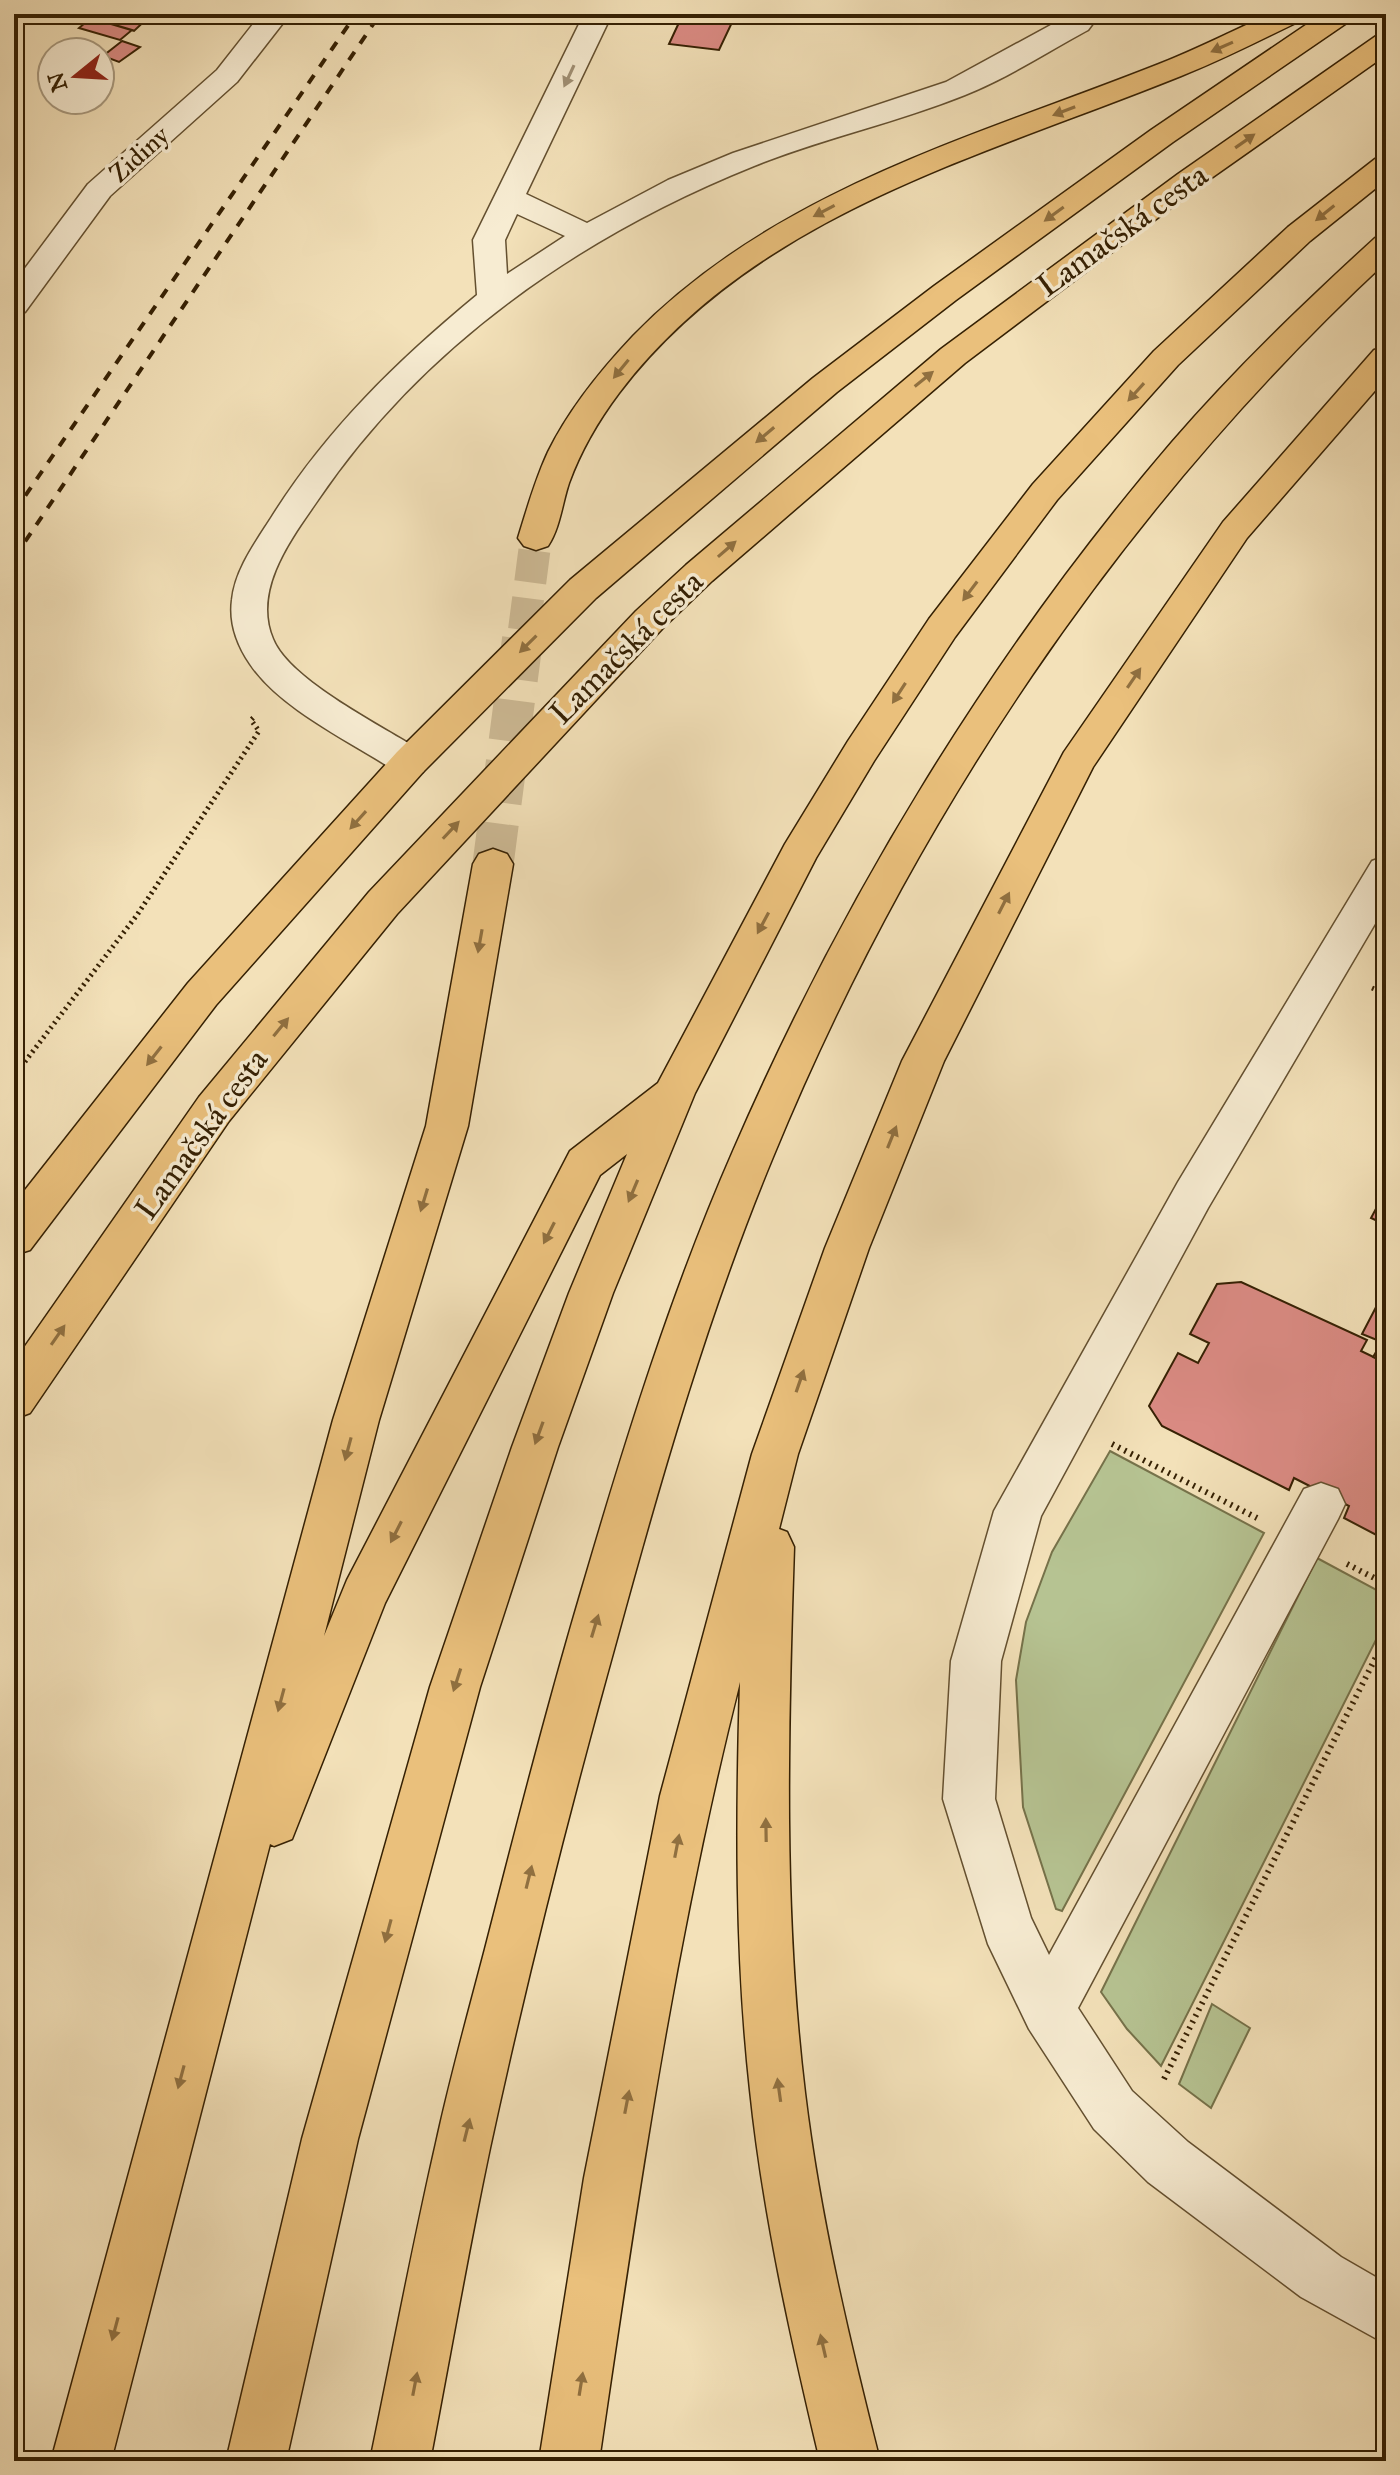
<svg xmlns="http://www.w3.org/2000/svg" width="1400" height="2475" font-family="'IM FELL Great Primer',serif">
<rect width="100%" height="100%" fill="#f3e1b9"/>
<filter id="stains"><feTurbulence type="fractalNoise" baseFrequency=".0025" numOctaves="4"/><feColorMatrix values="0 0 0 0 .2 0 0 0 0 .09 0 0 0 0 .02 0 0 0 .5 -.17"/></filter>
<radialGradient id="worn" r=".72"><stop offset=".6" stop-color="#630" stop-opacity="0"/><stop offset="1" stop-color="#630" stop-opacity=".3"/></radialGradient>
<path fill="#b6c392" stroke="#76724a" stroke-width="2" d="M 1110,1451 L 1264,1533 L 1062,1911 L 1056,1909 L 1023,1807 L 1016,1680 L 1026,1622 L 1052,1552 Z
M 1317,1558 L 1386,1595 L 1386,1620 L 1161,2066 L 1127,2029 L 1101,1992 Z
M 1212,2004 L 1250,2028 L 1211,2108 L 1179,2084 Z"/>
<path fill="#db8b84" stroke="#352003" stroke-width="2" d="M 96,14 L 152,14 L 134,31 L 91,18 Z
M 683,14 L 736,14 L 719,50 L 669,44 Z
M 91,18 L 132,30 L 120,40 L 79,28 Z
M 122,41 L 140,47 L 119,62 L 103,56 Z
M 1386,1190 L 1386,1225 L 1371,1218 Z
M 1241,1282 L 1367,1340 L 1361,1351 L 1386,1363 L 1386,1540 L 1344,1518 L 1349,1506 L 1294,1478 L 1289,1490 L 1162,1426 L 1149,1406 L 1178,1353 L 1198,1363 L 1209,1343 L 1190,1334 L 1217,1284 Z
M 1386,1288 L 1386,1363 L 1373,1357 L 1382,1342 L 1362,1334 Z"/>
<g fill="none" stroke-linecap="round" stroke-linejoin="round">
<path stroke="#cdba95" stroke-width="32" stroke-dasharray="32 16" stroke-linecap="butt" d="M 524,630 L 536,538"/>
<path stroke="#cdba95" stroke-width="41" stroke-dasharray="41 21" stroke-linecap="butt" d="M 493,864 L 524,628"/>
<g stroke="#645030" stroke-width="3">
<path id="minor" d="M 261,14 L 290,14 L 237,82 L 110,196 L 25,312 L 14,315 L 14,283 L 88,184 L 217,70 Z
M 584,14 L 612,14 L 526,194 L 587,223 L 668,180 L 733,153 L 946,82 L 1071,14 L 1100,14 L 1088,30 C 1047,52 1008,78 965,95 C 896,123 823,138 754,166 C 582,235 423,345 318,500 C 291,539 252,590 273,639 C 290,681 384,727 423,752 L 429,762 L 423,772 L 410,776 L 397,772 C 351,742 280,709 250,664 C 237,645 229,623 232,600 C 235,570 255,543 271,518 C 326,430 397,361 477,295 L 473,240 ZM 517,214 L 565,236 L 507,274 L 505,240 Z
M 1386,856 L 1386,905 L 1208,1208 L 1041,1516 L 1001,1661 L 995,1799 L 1031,1918 L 1049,1955 L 1304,1489 L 1321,1483 L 1338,1489 L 1345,1504 L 1338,1519 L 1078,2008 L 1132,2091 L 1188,2142 L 1341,2257 L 1386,2283 L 1386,2344 L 1301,2297 L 1148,2182 L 1094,2129 L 1029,2029 L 988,1944 L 943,1799 L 951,1661 L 994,1511 L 1178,1182 L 1372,861 Z"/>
</g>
<g stroke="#352003" stroke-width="3">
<path id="major" d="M 1322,14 L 1355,14 L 1351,20 L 1173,142 L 956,300 L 837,392 L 596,598 L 423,772 L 216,1005 L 30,1250 L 14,1255 L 14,1204 L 188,983 L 397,752 L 570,580 L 813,378 L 934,286 L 1151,130 Z
M 1386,33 L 1386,55 L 1200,186 L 965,363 L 712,581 L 662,629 L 397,914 L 229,1121 L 30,1413 L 14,1419 L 14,1362 L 199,1097 L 369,892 L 636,611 L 686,565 L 941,349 L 1178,174 L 1376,36 Z"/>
</g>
<g stroke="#352003" stroke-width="3">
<path id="highway" d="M 1269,14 L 1306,14 L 1302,20 C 1262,39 1222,60 1181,76 C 981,157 756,213 619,393 C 598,421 581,450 569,483 C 562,504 560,528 548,546 L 536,550 L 524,546 L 518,538 C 527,509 535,480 548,452 C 569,409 600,371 633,336 C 776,189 975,137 1159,64 C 1197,49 1233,31 1269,14 Z
M 1386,156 L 1386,180 L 1310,241 L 1178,365 L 1057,500 L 955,637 L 874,761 L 816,858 L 695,1093 L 613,1293 L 558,1447 L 480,1687 L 358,2139 L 286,2461 L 226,2461 L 302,2139 L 430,1687 L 512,1447 L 569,1293 L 627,1154 L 600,1175 L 385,1603 L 292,1839 L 274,1846 L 270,1844 L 111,2461 L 51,2461 L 333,1420 L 426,1126 L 473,864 L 479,854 L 493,849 L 507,854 L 513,864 L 468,1126 L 379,1420 L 324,1636 L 347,1580 L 570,1151 L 658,1083 L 785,844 L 848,741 L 929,619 L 1033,484 L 1154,351 L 1288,227 L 1375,159 Z
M 1386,236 L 1386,262 C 1120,509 911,821 773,1157 C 709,1311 662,1474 618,1635 C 571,1804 527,1976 490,2148 C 468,2252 450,2357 430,2461 L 370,2461 C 392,2355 412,2248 436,2143 C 450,2078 468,2014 485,1949 C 517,1824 549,1699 586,1575 C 628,1432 673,1288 733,1151 C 843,897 992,652 1172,442 C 1235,369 1304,303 1375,238 Z
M 1386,347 L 1386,378 L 1247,538 L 1093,767 L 944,1061 L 869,1248 L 798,1454 L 779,1529 L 787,1532 L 794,1547 C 788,1728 783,1912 805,2093 C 820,2217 849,2339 880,2461 L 820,2461 C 791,2339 763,2215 750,2090 C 735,1955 736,1818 740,1682 C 675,1938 637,2200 599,2461 L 539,2461 L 584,2178 L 660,1796 L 752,1454 L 825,1248 L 902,1061 L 1064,752 L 1223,522 L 1374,350 Z"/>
</g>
<path stroke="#352003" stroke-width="5" stroke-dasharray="2 4" stroke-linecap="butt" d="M 1372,988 L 1386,994
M 14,1076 L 137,915 L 259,731 L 251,720 L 255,716"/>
<path stroke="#352003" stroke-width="6" stroke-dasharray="2 5" stroke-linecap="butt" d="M 1112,1444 L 1257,1518
M 1347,1564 L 1386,1584
M 1164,2079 L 1386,1637"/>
<use href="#minor" fill="#f7ecd2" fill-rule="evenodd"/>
<use href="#major" fill="#eac07c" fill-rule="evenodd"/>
<use href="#highway" fill="#eac07c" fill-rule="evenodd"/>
<path stroke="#352003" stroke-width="4" stroke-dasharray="10 10" stroke-linecap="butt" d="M 14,512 L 356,14
M 14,558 L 380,14"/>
</g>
<defs><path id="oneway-solid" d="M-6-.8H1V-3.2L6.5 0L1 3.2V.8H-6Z" transform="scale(2)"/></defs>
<g fill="#907040">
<use href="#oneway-solid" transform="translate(1222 47) rotate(156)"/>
<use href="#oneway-solid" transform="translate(1064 111) rotate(159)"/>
<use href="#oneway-solid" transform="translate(1245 141) rotate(-35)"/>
<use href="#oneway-solid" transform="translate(824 211) rotate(152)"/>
<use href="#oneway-solid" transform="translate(1325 213) rotate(141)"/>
<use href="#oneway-solid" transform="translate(1054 214) rotate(144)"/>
<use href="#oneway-solid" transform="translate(621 369) rotate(129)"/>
<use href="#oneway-solid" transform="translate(924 379) rotate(-39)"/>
<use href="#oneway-solid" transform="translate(1136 392) rotate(132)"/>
<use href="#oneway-solid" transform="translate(765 435) rotate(140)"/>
<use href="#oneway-solid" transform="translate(727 549) rotate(-41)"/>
<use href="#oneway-solid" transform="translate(970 591) rotate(127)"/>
<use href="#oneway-solid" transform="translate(528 644) rotate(135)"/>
<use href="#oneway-solid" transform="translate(1134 678) rotate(-56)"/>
<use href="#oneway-solid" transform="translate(899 693) rotate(123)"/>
<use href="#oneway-solid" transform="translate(358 820) rotate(132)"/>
<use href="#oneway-solid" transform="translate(451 830) rotate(-47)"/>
<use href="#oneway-solid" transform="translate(1004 903) rotate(-63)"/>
<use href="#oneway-solid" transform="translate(763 923) rotate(118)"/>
<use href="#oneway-solid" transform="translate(480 941) rotate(100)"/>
<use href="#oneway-solid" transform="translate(281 1027) rotate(-51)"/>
<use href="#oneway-solid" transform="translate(154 1056) rotate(128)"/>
<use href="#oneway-solid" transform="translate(892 1137) rotate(-68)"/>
<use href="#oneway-solid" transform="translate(633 1191) rotate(113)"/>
<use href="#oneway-solid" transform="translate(424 1200) rotate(107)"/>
<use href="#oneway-solid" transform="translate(549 1233) rotate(117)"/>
<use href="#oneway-solid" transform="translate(58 1335) rotate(-55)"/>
<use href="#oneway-solid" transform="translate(800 1381) rotate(-71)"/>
<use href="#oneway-solid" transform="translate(539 1433) rotate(110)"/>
<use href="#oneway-solid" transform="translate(348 1449) rotate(105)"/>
<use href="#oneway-solid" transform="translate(396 1532) rotate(117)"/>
<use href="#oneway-solid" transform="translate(595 1626) rotate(-73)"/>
<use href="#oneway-solid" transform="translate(457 1680) rotate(108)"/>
<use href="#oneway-solid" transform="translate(281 1700) rotate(105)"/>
<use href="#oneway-solid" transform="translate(766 1830) rotate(-91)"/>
<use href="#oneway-solid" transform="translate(677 1846) rotate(-79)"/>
<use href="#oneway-solid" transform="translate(529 1877) rotate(-76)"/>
<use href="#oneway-solid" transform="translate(388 1931) rotate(105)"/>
<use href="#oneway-solid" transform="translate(181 2077) rotate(105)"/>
<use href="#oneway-solid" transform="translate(779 2090) rotate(-98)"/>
<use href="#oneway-solid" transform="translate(627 2102) rotate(-79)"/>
<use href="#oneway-solid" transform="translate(467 2130) rotate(-76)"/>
<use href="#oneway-solid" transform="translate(115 2329) rotate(105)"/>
<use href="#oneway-solid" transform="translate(823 2346) rotate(-103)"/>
<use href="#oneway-solid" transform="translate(415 2384) rotate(-79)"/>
<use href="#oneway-solid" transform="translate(581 2384) rotate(-81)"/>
</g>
<use fill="#a09075" href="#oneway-solid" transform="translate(569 76) rotate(115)"/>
<g text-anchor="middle" stroke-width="7" stroke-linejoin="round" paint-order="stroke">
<g font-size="26" fill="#352003" stroke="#f7ecd2">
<text transform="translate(139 154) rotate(-42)" y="9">Zidiny</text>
</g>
<g font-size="32" fill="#352003" stroke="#f7ecd2">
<text transform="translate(1122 230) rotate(-36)" y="11">Lamačská cesta</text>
<text transform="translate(626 647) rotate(-45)" y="11">Lamačská cesta</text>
<text transform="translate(201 1134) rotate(-54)" y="11">Lamačská cesta</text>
</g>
</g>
<rect width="1400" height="2475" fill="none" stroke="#f3e1b9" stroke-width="48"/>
<rect x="16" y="16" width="1368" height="2443" fill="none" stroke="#352003" stroke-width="4"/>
<rect x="24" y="24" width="1352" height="2427" fill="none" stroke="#352003" stroke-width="2"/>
<g transform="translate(76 76) rotate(252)"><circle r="38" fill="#f7ecd2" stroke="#a99a7f" stroke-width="2"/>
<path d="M0-6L14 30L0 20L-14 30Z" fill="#8f2418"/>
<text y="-12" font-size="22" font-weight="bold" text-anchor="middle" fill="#352003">N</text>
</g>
<rect width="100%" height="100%" filter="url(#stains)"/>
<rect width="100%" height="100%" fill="url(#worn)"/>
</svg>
